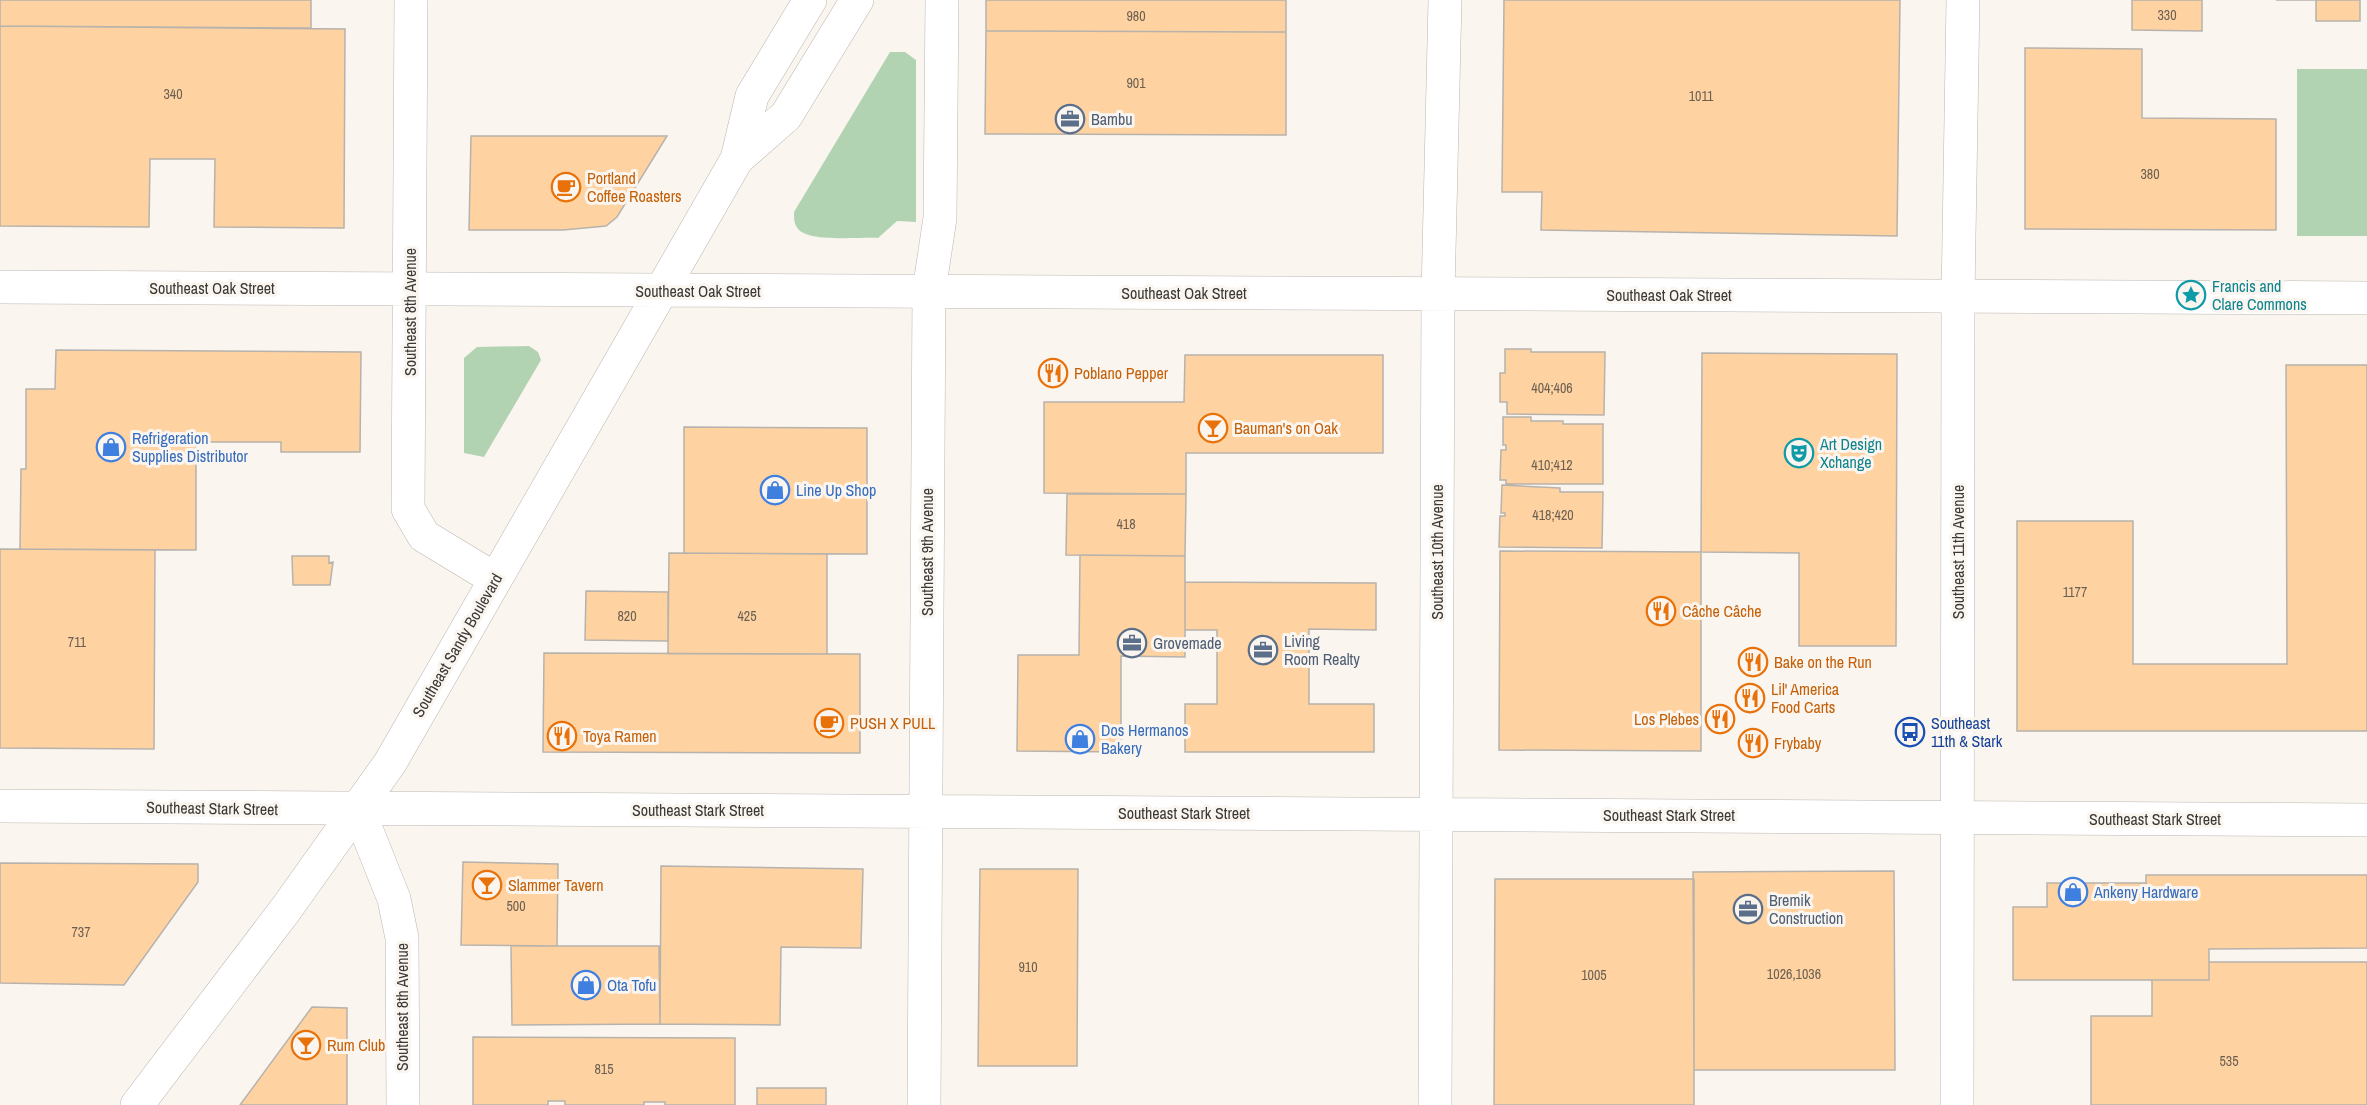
<svg xmlns="http://www.w3.org/2000/svg" width="2367" height="1105" font-family="'Archivo Narrow',sans-serif">
<rect width="100%" height="100%" fill="#faf5ef"/>
<path fill="#b2d3b2" d="M 890,52 L 905,52 L 916,60 L 916,222 L 897,221 L 878,238 C 860,237 811,242 799,230 C 794,225 794,219 794,212 Z
M 2297,69 L 2367,69 L 2367,236 L 2297,236 Z
M 529,346 L 538,352 L 541,360 L 484,457 L 464,453 L 464,358 L 477,347 Z"/>
<path fill="#ffd3a1" stroke="#b7b2ac" stroke-width="1.5" d="M 0,0 L 311,0 L 311,28 L 0,26 Z
M 986,0 L 1286,0 L 1286,32 L 986,31 Z
M 1504,0 L 1900,0 L 1897,236 L 1541,230 L 1542,192 L 1502,192 Z
M 2132,0 L 2202,0 L 2202,31 L 2132,30 Z
M 2276,0 L 2360,0 L 2360,21 L 2316,21 L 2316,0 Z
M 0,26 L 345,29 L 344,228 L 214,227 L 215,159 L 150,159 L 149,227 L 0,226 Z
M 986,31 L 1286,32 L 1286,135 L 985,134 Z
M 2025,48 L 2142,49 L 2142,118 L 2276,119 L 2276,230 L 2025,229 Z
M 471,136 L 667,136 L 617,217 L 606,226 L 563,230 L 469,230 Z
M 1505,349 L 1531,349 L 1531,352 L 1605,352 L 1604,415 L 1507,414 L 1507,402 L 1500,402 L 1500,373 L 1505,373 Z
M 56,350 L 361,352 L 360,452 L 281,452 L 281,442 L 196,442 L 196,550 L 20,549 L 21,469 L 26,469 L 26,389 L 55,389 Z
M 1702,353 L 1897,354 L 1896,646 L 1799,646 L 1799,553 L 1701,552 Z
M 1185,355 L 1383,355 L 1383,453 L 1186,453 L 1186,494 L 1044,493 L 1044,402 L 1184,402 Z
M 2286,365 L 2367,365 L 2367,731 L 2017,731 L 2017,521 L 2133,521 L 2133,664 L 2287,664 Z
M 1503,417 L 1531,417 L 1531,421 L 1563,421 L 1563,424 L 1603,424 L 1603,484 L 1506,484 L 1506,480 L 1500,480 L 1501,450 L 1506,450 L 1506,445 L 1503,445 Z
M 684,427 L 867,428 L 867,554 L 684,553 Z
M 1502,485 L 1560,488 L 1560,492 L 1603,492 L 1602,548 L 1499,547 L 1500,516 L 1505,516 L 1505,513 L 1501,513 Z
M 1067,494 L 1186,494 L 1185,556 L 1066,555 Z
M 0,549 L 155,550 L 154,749 L 0,748 Z
M 1500,551 L 1701,552 L 1701,751 L 1499,750 Z
M 669,553 L 827,554 L 827,654 L 668,654 Z
M 1080,555 L 1185,556 L 1185,657 L 1121,656 L 1121,752 L 1017,751 L 1018,655 L 1079,655 Z
M 292,556 L 329,556 L 329,563 L 333,562 L 330,585 L 293,585 Z
M 1185,582 L 1376,583 L 1376,630 L 1309,629 L 1309,704 L 1374,704 L 1374,752 L 1185,752 L 1185,704 L 1217,704 L 1217,630 L 1185,630 Z
M 586,591 L 668,592 L 668,641 L 585,640 Z
M 544,653 L 860,654 L 860,753 L 543,752 Z
M 463,862 L 558,864 L 557,946 L 461,945 Z
M 0,863 L 198,864 L 198,882 L 124,985 L 0,983 Z
M 661,866 L 863,869 L 861,948 L 781,947 L 780,1025 L 660,1024 Z
M 980,869 L 1078,869 L 1077,1066 L 978,1066 Z
M 1894,871 L 1895,1070 L 1694,1070 L 1693,872 Z
M 2146,875 L 2367,875 L 2367,948 L 2209,949 L 2209,980 L 2013,980 L 2013,907 L 2047,907 L 2047,883 L 2146,883 Z
M 1495,879 L 1694,879 L 1694,1105 L 1494,1105 Z
M 511,946 L 659,946 L 660,1024 L 512,1025 Z
M 2209,962 L 2367,962 L 2367,1105 L 2091,1105 L 2091,1016 L 2152,1016 L 2152,980 L 2209,980 Z
M 312,1007 L 347,1008 L 347,1105 L 240,1105 Z
M 473,1037 L 735,1038 L 735,1105 L 665,1105 L 665,1102 L 644,1102 L 644,1105 L 565,1105 L 565,1101 L 548,1101 L 548,1105 L 473,1105 Z
M 757,1088 L 826,1088 L 826,1105 L 757,1105 Z"/>
<g fill="none" stroke-linecap="round" stroke-linejoin="round">
<g stroke="#bbb6b0" stroke-width="34">
<path id="minor" d="M 411,0 L 408,509 L 424,536 L 495,579
M 737,159 L 752,96 L 810,0
M 0,287 L 2367,298
M 0,806 L 2367,820
M 358,809 L 394,899 L 402,938 L 403,1105
M 137,1105 L 286,909 L 390,763 L 737,159 L 786,116 L 857,0
M 924,1105 L 929,291 L 940,218 L 942,0
M 1435,1105 L 1438,294 L 1445,0"/>
</g>
<g stroke="#bbb6b0" stroke-width="34">
<path id="major" d="M 1957,1105 L 1958,296 L 1963,0"/>
</g>
<use href="#minor" stroke="#fff" stroke-width="33"/>
<use href="#major" stroke="#fff" stroke-width="33"/>
</g>
<defs>
<g id="office-ring" transform="scale(1.5)"><circle r="9.5" fill="#faf5ef" stroke="#5c6f8a" stroke-width="1.5"/><path d="M-6-3h4V-5.5h4V-3h4V5H-6ZM-1-4.5V-3h2v-1.5ZM-6 0V1H6V0Z" fill="#5c6f8a"/></g>
<g id="cafe-ring" transform="scale(1.5)"><circle r="9.5" fill="#faf5ef" stroke="#e8710a" stroke-width="1.5"/><path d="M-5.5-4.5H6V0H3Q3 3.5 0 3.5H-2.5Q-5.5 3.5-5.5 0ZM3-3.2v2h1.7v-2ZM-6 4.5H4V6H-6Z" fill="#e8710a"/></g>
<g id="sight-ring" transform="scale(1.5)"><circle r="9.5" fill="#faf5ef" stroke="#0f9aa8" stroke-width="1.5"/><path d="M0-6L1.8-2.2L6-1.7L2.9 1.2L3.7 5.4L0 3.3L-3.7 5.4L-2.9 1.2L-6-1.7L-1.8-2.2Z" fill="#0f9aa8"/></g>
<g id="restaurant-ring" transform="scale(1.5)"><circle r="9.5" fill="#faf5ef" stroke="#e8710a" stroke-width="1.5"/><path d="M-5-6h1v4h1v-4h1v4h1v-4h1v5L-1.5 .5V6h-2V.5L-5-1ZM5-6V6H3V1.5H1.5Q1.5-4 5-6Z" fill="#e8710a"/></g>
<g id="bar-ring" transform="scale(1.5)"><circle r="9.5" fill="#faf5ef" stroke="#e8710a" stroke-width="1.5"/><path d="M-6-5H6L.8 .8V4.5H3.5V6h-7V4.5H-.8V.8Z" fill="#e8710a"/></g>
<g id="shop-ring" transform="scale(1.5)"><circle r="9.5" fill="#faf5ef" stroke="#3f7fe0" stroke-width="1.5"/><path d="M-5-2.5h2.3a2.7 3.5 0 0 1 5.4 0H5L5.5 6h-11ZM-1.5-2.5h3a1.5 2.3 0 0 0-3 0Z" fill="#3f7fe0"/></g>
<g id="theatre-ring" transform="scale(1.5)"><circle r="9.5" fill="#faf5ef" stroke="#0f9aa8" stroke-width="1.5"/><path d="M-5-5.5Q0-4 5-5.5V0Q5 5 0 6Q-5 5-5 0ZM-3.3-2.5H-1v1.5H-3.3ZM1-2.5H3.3v1.5H1ZM-2.8 1Q0 5.5 2.8 1Z" fill="#0f9aa8"/></g>
<g id="bus-ring" transform="scale(1.5)"><circle r="9.5" fill="#faf5ef" stroke="#1a4fb4" stroke-width="1.5"/><path d="M-5-6H5V4H4V6H2V4H-2V6H-4V4H-5ZM-3.5-4V0h7V-4ZM-3.5 1.2v1.5H-2V1.2ZM2 1.2v1.5H3.5V1.2Z" fill="#1a4fb4"/></g>
</defs>
<g fill-rule="evenodd">
<use href="#office-ring" x="1070" y="119"/>
<use href="#cafe-ring" x="566" y="187"/>
<use href="#sight-ring" x="2191" y="295"/>
<use href="#restaurant-ring" x="1053" y="373"/>
<use href="#bar-ring" x="1213" y="428"/>
<use href="#shop-ring" x="111" y="447"/>
<use href="#theatre-ring" x="1799" y="453"/>
<use href="#shop-ring" x="775" y="490"/>
<use href="#restaurant-ring" x="1661" y="611"/>
<use href="#office-ring" x="1132" y="643"/>
<use href="#office-ring" x="1263" y="650"/>
<use href="#restaurant-ring" x="1753" y="662"/>
<use href="#restaurant-ring" x="1750" y="698"/>
<use href="#restaurant-ring" x="1720" y="719"/>
<use href="#cafe-ring" x="829" y="723"/>
<use href="#bus-ring" x="1910" y="732"/>
<use href="#restaurant-ring" x="562" y="736"/>
<use href="#shop-ring" x="1080" y="739"/>
<use href="#restaurant-ring" x="1753" y="743"/>
<use href="#bar-ring" x="487" y="885"/>
<use href="#shop-ring" x="2073" y="892"/>
<use href="#office-ring" x="1748" y="909"/>
<use href="#shop-ring" x="586" y="985"/>
<use href="#bar-ring" x="306" y="1045"/>
</g>
<g text-anchor="middle" stroke-width="6" stroke-linejoin="round" paint-order="stroke">
<g font-size="14" fill="#6c6052">
<text x="2167" y="20">330</text>
<text x="1136" y="21">980</text>
<text x="1136" y="88">901</text>
<text x="173" y="99">340</text>
<text x="1701" y="101">1011</text>
<text x="2150" y="179">380</text>
<text x="1552" y="393">404;406</text>
<text x="1552" y="470">410;412</text>
<text x="1553" y="520">418;420</text>
<text x="1126" y="529">418</text>
<text x="2075" y="597">1177</text>
<text x="627" y="621">820</text>
<text x="747" y="621">425</text>
<text x="77" y="647">711</text>
<text x="516" y="911">500</text>
<text x="81" y="937">737</text>
<text x="1028" y="972">910</text>
<text x="1794" y="979">1026,1036</text>
<text x="1594" y="980">1005</text>
<text x="2229" y="1066">535</text>
<text x="604" y="1074">815</text>
</g>
<g font-size="16" fill="#4e5e75" stroke="#faf5ef" text-anchor="start">
<text x="1091" y="125">Bambu</text>
<text x="1284" y="647">Living<tspan x="1284" dy="18">Room Realty</tspan></text>
<text x="1153" y="649">Grovemade</text>
<text x="1769" y="906">Bremik<tspan x="1769" dy="18">Construction</tspan></text>
</g>
<g font-size="16" fill="#c56008" stroke="#faf5ef" text-anchor="start">
<text x="587" y="184">Portland<tspan x="587" dy="18">Coffee Roasters</tspan></text>
<text x="1074" y="379">Poblano Pepper</text>
<text x="1234" y="434">Bauman's on Oak</text>
<text x="1682" y="617">Câche Câche</text>
<text x="1774" y="668">Bake on the Run</text>
<text x="1771" y="695">Lil' America<tspan x="1771" dy="18">Food Carts</tspan></text>
<text x="1699" y="725" text-anchor="end">Los Plebes</text>
<text x="850" y="729">PUSH X PULL</text>
<text x="583" y="742">Toya Ramen</text>
<text x="1774" y="749">Frybaby</text>
<text x="508" y="891">Slammer Tavern</text>
<text x="327" y="1051">Rum Club</text>
</g>
<g font-size="16" fill="#0d838f" stroke="#faf5ef" text-anchor="start">
<text x="2212" y="292">Francis and<tspan x="2212" dy="18">Clare Commons</tspan></text>
<text x="1820" y="450">Art Design<tspan x="1820" dy="18">Xchange</tspan></text>
</g>
<g font-size="16" fill="#3b3937" stroke="#faf5ef">
<text x="212" y="294">Southeast Oak Street</text>
<text x="698" y="297">Southeast Oak Street</text>
<text x="1184" y="299">Southeast Oak Street</text>
<text x="1669" y="301">Southeast Oak Street</text>
<text transform="translate(410 312) rotate(-90)" y="6">Southeast 8th Avenue</text>
<text transform="translate(927 552) rotate(-90)" y="6">Southeast 9th Avenue</text>
<text transform="translate(1437 552) rotate(-90)" y="6">Southeast 10th Avenue</text>
<text transform="translate(1958 552) rotate(-90)" y="6">Southeast 11th Avenue</text>
<text transform="translate(457 645) rotate(-60)" y="6">Southeast Sandy Boulevard</text>
<text transform="translate(212 808) rotate(1)" y="6">Southeast Stark Street</text>
<text x="698" y="816">Southeast Stark Street</text>
<text x="1184" y="819">Southeast Stark Street</text>
<text x="1669" y="821">Southeast Stark Street</text>
<text x="2155" y="825">Southeast Stark Street</text>
<text transform="translate(402 1007) rotate(-90)" y="6">Southeast 8th Avenue</text>
</g>
<g font-size="16" fill="#366cbe" stroke="#faf5ef" text-anchor="start">
<text x="132" y="444">Refrigeration<tspan x="132" dy="18">Supplies Distributor</tspan></text>
<text x="796" y="496">Line Up Shop</text>
<text x="1101" y="736">Dos Hermanos<tspan x="1101" dy="18">Bakery</tspan></text>
<text x="2094" y="898">Ankeny Hardware</text>
<text x="607" y="991">Ota Tofu</text>
</g>
<g font-size="16" fill="#164399" stroke="#faf5ef" text-anchor="start">
<text x="1931" y="729">Southeast<tspan x="1931" dy="18">11th &amp; Stark</tspan></text>
</g>
</g>
</svg>
